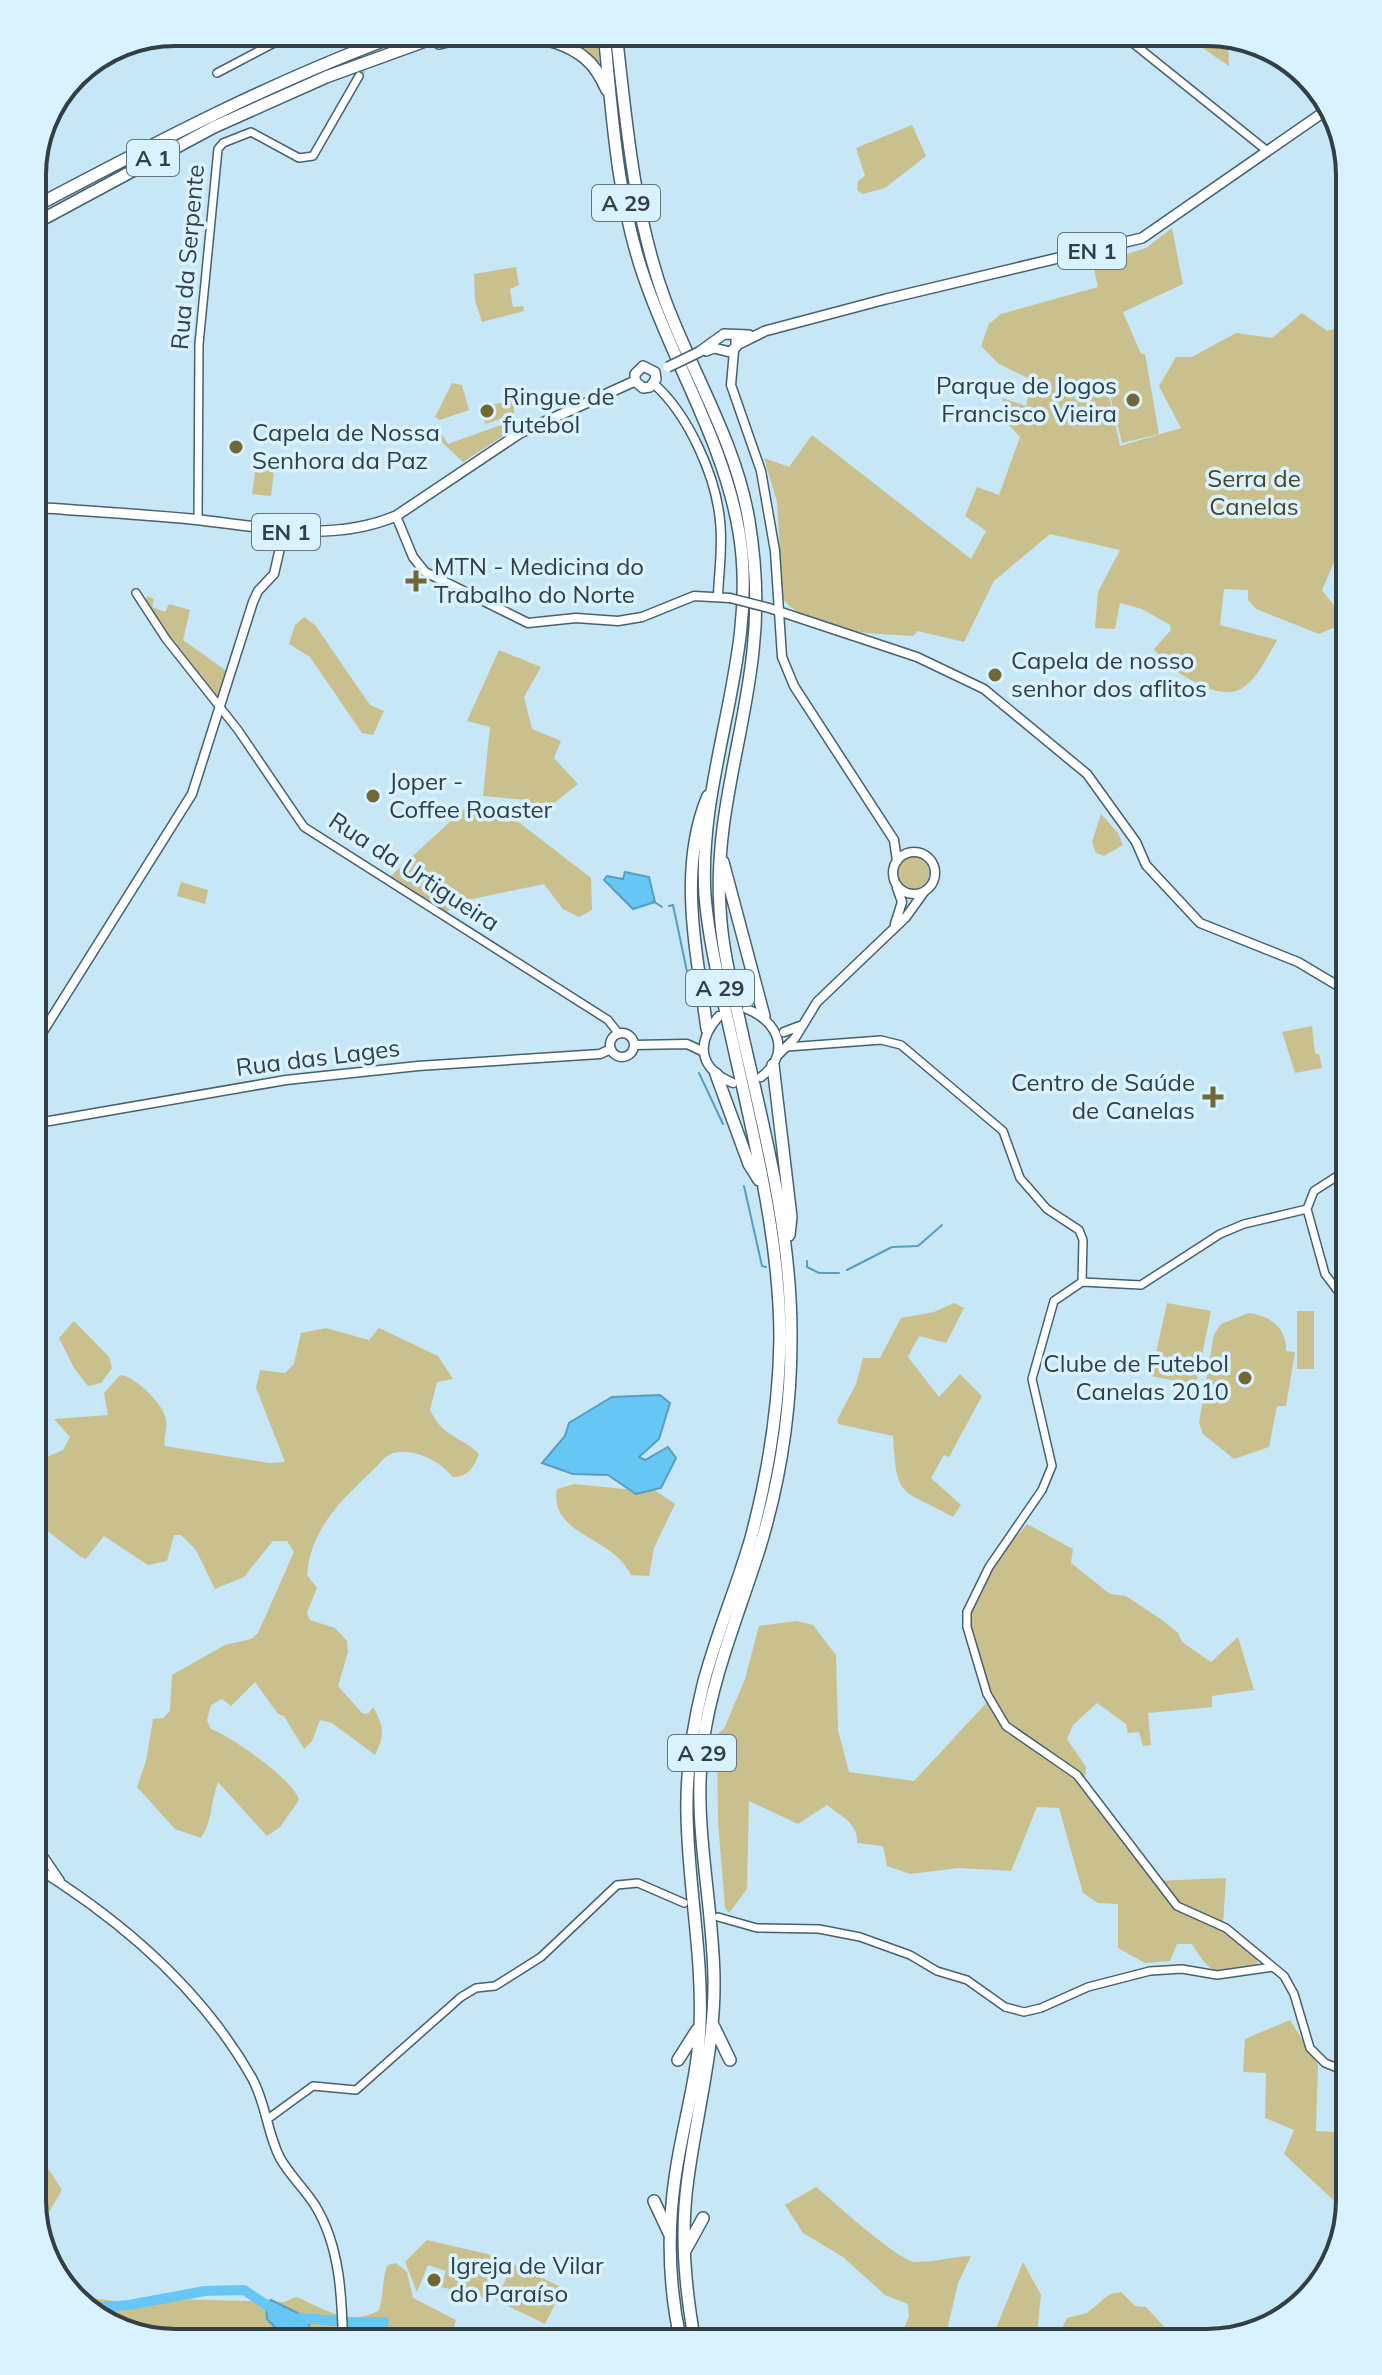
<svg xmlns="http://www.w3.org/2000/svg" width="1382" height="2375" font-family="Mulish,sans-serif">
<rect width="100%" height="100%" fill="#c7e6f6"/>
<path fill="#c9c08e" d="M 474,32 L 597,32 L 600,69 L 580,48 Z
M 1194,32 L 1228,36 L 1229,66 L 1191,40 Z
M 912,125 L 926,156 L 885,188 L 862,194 L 857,190 L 858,181 L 865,176 L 856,148 Z
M 1350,219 L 1350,278 C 1327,259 1332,239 1350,219 Z
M 1172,228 L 1183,284 L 1123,312 L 1141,354 L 1145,354 L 1159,434 L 1122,443 L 1103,368 L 1120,446 L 1181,428 L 1159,386 L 1176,357 L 1192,357 L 1236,333 L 1272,338 L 1302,313 L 1327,331 L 1350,324 L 1350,554 L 1336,558 L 1322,590 L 1347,622 L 1319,634 L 1256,609 L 1248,600 L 1248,590 L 1224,589 L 1220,625 L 1277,640 C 1253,683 1242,708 1193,681 C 1176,672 1166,665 1154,649 L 1171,630 L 1170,625 L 1142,609 L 1120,603 L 1115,629 L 1095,628 L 1098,592 L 1120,550 L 1050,534 L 994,581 L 964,642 L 918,631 L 913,636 C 871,633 812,634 783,599 L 777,502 L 764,458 L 789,467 L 812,435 L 971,559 L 986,531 L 965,516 L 977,487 L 999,495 L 1020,437 L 1008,424 L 1002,398 L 1026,406 L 1032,380 L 999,364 L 981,346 L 989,324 L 1001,314 L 1098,287 L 1093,265 L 1146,248 Z
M 516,267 L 519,285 L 510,289 L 513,307 L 523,306 L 524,311 L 482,322 L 475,300 L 474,274 Z
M 452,383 L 462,385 L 469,410 L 440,420 L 435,417 Z
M 514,399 L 514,414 L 486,424 L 478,409 Z
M 515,420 L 514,429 L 463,462 L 431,432 L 435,424 L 448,444 Z
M 257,459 L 275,461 L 271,496 L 252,494 Z
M 147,596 L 154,599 L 152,607 L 165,612 L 169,604 L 190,610 L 183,640 L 228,672 L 218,702 L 167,636 L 146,600 Z
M 304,617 L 315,625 L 370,705 L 384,711 L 373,735 L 362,733 L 310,657 L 289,644 L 295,625 Z
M 499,650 L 541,667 L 524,697 L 532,729 L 561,741 L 554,758 L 578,784 L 544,811 L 527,800 L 483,796 L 490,727 L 467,721 Z
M 465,808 L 512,813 L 516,820 L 591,878 L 592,910 L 579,917 L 563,909 L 544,884 L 458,902 L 447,912 L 391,876 Z
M 1101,814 L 1118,833 L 1123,845 L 1104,856 L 1096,853 L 1092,842 Z
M897 873a16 16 0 1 1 32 0a16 16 0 1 1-32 0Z
M 181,882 L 208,890 L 205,904 L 177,896 Z
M 1312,1026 L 1315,1054 L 1319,1054 L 1322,1068 L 1295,1073 L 1282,1032 Z
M 954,1303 L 964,1308 L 946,1343 L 919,1336 L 908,1357 L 939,1397 L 960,1374 L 982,1396 L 949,1457 L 944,1455 L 931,1478 L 961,1505 L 953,1517 C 899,1487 897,1500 893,1436 L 838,1424 L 837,1420 L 856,1384 L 863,1358 L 880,1358 L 901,1318 L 934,1312 Z
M 1167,1303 L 1211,1311 L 1196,1385 L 1151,1376 Z
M 1297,1311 L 1314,1311 L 1314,1369 L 1297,1369 Z
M 1249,1313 C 1271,1316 1287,1328 1286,1351 L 1295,1352 L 1286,1406 L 1277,1406 L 1269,1447 L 1234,1459 L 1203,1434 L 1199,1423 L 1214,1334 L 1221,1324 Z
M 74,1321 L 109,1357 L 112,1368 L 101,1383 L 88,1386 L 74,1368 L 59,1338 Z
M 326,1328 L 369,1340 L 379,1328 L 438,1356 L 453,1379 L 437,1382 L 430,1410 C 444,1439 460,1435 479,1454 C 474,1467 468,1477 453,1477 C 441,1462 414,1447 393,1453 C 384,1456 381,1463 374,1469 C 342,1500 311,1527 307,1575 L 317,1588 L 307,1613 L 310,1620 L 335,1628 L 347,1641 L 348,1652 L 338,1686 L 362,1713 L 368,1714 L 373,1707 C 384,1725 385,1736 375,1755 L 332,1723 L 320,1720 L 312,1741 L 304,1749 L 284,1716 L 278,1714 L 255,1682 L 231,1706 L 222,1699 L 211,1705 L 207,1720 L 211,1729 C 231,1736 294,1780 299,1800 L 280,1827 L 267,1836 L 218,1782 C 211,1800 212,1823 201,1838 L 175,1829 L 137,1787 L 146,1761 L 153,1719 L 163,1718 L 170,1711 L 172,1675 L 225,1645 L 251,1639 L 258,1633 L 294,1552 L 287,1541 L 273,1541 L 244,1577 L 215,1589 L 196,1550 L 181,1535 L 174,1535 L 167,1561 L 148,1565 L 104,1536 L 86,1559 L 81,1557 L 32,1519 L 32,1449 L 47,1457 L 63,1450 L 70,1437 L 54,1419 L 108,1415 L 104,1393 L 120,1375 C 135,1376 164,1404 166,1420 C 168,1429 163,1437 165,1446 L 269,1463 L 285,1462 L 256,1388 L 260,1370 L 285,1373 L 294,1364 L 301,1333 Z
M 574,1484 L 624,1489 L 647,1485 L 675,1504 L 654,1548 L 649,1576 L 631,1575 C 612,1535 549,1536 557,1489 Z
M 1027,1524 L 1073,1549 L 1071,1563 L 1110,1594 L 1126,1596 L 1162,1620 L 1178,1633 L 1182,1642 L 1211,1662 L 1238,1637 L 1254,1690 L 1212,1696 L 1212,1707 L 1148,1713 L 1151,1745 L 1143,1746 L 1139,1732 L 1128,1733 L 1126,1724 L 1097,1703 L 1073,1725 L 1067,1739 L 1086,1767 L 1084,1788 L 1155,1881 L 1226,1878 L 1223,1924 L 1257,1957 L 1258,1973 C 1223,1983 1209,1973 1192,1944 L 1177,1944 L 1170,1961 L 1145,1963 L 1118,1948 L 1118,1904 L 1098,1903 L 1083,1893 L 1059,1808 L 1037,1807 L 1011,1871 L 959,1868 L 910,1874 L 887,1866 L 883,1846 L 857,1843 C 859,1823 840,1816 827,1805 L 798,1824 L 749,1801 L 747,1889 L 729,1913 L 725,1908 L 718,1821 L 717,1734 L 724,1729 L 745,1679 L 759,1626 L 797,1621 L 813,1625 L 836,1655 L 838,1730 L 849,1772 L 914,1781 L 990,1699 C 985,1680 970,1637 970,1620 C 970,1584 1006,1550 1027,1524 Z
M 1290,2020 L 1318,2065 L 1316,2131 L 1336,2132 L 1336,2109 L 1350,2107 L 1350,2200 L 1346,2212 L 1284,2154 L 1294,2130 L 1265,2118 L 1266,2073 L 1243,2072 L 1245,2039 Z
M 32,2144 L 62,2190 L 39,2229 L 32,2200 Z
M 816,2187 C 834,2202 897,2260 915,2262 C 931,2263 954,2256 971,2256 L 958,2283 L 945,2339 L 952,2343 L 897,2343 L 909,2317 L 908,2304 L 885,2295 L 843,2257 L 803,2233 L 785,2205 Z
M 427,2240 L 500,2257 L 491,2299 L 441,2287 L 446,2271 L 428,2265 L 417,2292 L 405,2262 Z
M 1023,2262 L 1041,2295 L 1036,2343 L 990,2343 Z
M 396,2263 L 407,2272 L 413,2298 L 456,2320 L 449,2343 L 166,2343 L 95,2319 L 81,2303 L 98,2299 L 134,2303 L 173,2299 L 284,2302 L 297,2297 C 322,2309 353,2327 379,2310 C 384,2296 382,2274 388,2265 Z
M 513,2264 L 563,2288 L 545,2324 L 496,2300 Z
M 1121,2292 L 1135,2306 L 1146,2307 L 1179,2343 L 1055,2343 L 1067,2318 L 1087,2313 L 1110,2294 Z"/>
<path fill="#67c7f4" stroke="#579ec0" stroke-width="2" d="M 625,872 L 649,877 L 655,902 L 633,909 L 604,880 L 607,876 L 623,879 Z
M 660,1395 L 670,1403 L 659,1439 L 639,1457 L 645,1460 L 668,1447 L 676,1458 L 661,1488 L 636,1494 L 608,1475 L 573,1474 L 542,1463 L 565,1436 L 569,1423 L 612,1397 Z
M 271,2300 L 310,2319 L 309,2327 L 297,2339 L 286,2338 L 267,2319 L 266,2305 Z"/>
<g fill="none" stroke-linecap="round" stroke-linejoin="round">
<path stroke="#579ec0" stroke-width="2" d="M 653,901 L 662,907
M 669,906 L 673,905 L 694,1005
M 699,1073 L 723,1124
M 744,1186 L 762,1266 L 766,1267
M 807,1261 L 807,1267 L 819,1273 L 839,1273
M 847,1270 L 892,1247 L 918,1246 L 942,1225"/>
<path stroke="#67c7f4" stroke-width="10" d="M 86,2308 L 129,2305 L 205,2291 L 244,2290 L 277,2312
M 300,2318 L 338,2321
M 348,2323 L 384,2322"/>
<path stroke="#a9c5d3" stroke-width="7" stroke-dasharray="7 3.5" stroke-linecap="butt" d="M 359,76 L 382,32"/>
<g stroke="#46616f" stroke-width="10">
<path id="tertiary" d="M 1119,32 L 1266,150
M 217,73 L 295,32
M 198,520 L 199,344 L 218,149 L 223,143 L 251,132 L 299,158 L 313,156 L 359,76
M 136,593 L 166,639 L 238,730 L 304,827 L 608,1020 L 619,1034
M 787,1047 L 881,1040 L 901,1045 L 1003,1131 L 1020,1178 L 1047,1209 L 1079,1230 L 1083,1240 L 1082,1282
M 1307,1209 L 1244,1224 L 1220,1234 L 1141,1285 L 1082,1282 L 1054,1301 L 1032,1379 L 1052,1466 L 1042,1490 L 989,1567 L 967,1612 L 967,1627 L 987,1694 L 1006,1726 L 1077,1775 L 1177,1906 L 1226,1928 L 1284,1976 L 1294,1994 L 1310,2048 L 1325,2063 L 1350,2073
M 1350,1307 L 1325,1274 L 1307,1209 L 1314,1191 L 1350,1168
M 32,1839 L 60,1880
M 718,1917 L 757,1928 L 819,1929 L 860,1937 L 910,1955 L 937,1971 L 967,1980 L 1005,2007 L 1024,2012 L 1041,2008 L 1088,1987 L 1150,1971 L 1182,1969 L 1217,1975 L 1273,1967
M 269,2118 L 313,2086 L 356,2090 L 461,1997 L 476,1988 L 495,1986 L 541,1957 L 617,1885 L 638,1883 L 684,1903"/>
</g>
<g stroke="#46616f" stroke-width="11">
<path id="secondary" d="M 734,351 L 731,385 L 761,471 L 775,551 L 782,657 L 794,686 L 894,840 L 897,861
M 654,384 C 688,414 716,476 720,521 C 723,545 719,571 718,595
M 396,516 L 413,557 L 425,572 L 528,623 L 576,618 L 618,621 L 642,617 L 694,596 L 730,598
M 769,608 L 917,657 L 984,689 L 1087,774 L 1136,842 L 1146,865 L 1200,923 L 1298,962 L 1350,993
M893 873a21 21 0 1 1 42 0a21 21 0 1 1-42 0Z
M 895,924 L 902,902 L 897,888
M 747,1009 C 778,1021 792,1053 761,1077
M 719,1016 C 695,1043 699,1069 733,1083
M 784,1032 L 800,1026
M610 1045a12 12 0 1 1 24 0a12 12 0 1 1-24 0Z
M 634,1045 L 687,1044 L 704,1052
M 32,1049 L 192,794 L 253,602 L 258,591 L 274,574 L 284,531
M 777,1056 L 795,1038 L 817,1002 L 906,917 L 924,892
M 32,1124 L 286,1080 L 418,1066 L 600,1054 L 611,1049
M 32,1865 C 120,1919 201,1988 252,2078 C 266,2103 267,2133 280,2158 C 290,2176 306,2190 316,2207 C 340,2247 342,2297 343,2343"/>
</g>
<g stroke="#46616f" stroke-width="12">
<path id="primary" d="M 737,345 L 765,331 L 886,299 L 1142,238 L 1331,107
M 706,351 L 714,348 L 730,352 L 736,347 L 736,340
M 699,352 L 724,334 L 749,335
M 635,381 L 643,388 L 650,387 L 656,379 L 655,372
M 635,381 L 635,374 L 643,366 L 655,372
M 32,507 C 85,511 138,514 191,519 C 260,526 329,544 396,516 L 520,433 L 635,381"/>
</g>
<g stroke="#46616f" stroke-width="14">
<path id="motorway" d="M 604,32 C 612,113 617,200 644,277 C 673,363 724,442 739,532 C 760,655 697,772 705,896 C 709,943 721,990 731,1035 C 753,1135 780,1237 780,1339 C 779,1406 768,1474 751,1538 C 737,1587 716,1635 703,1685 C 693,1726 686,1771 687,1814 C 688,1885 703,1955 700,2026 C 698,2078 682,2127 675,2178 C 667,2233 669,2289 681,2343
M 616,32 C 626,121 634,216 665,300 C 692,373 736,442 749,521 C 756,564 758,608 753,651 C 744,738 714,820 720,908 C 722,952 734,994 743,1037 C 766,1138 792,1236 791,1340 C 791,1411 780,1482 759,1550 C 739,1613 712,1677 703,1743 C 692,1823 713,1899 714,1979 C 715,2047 697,2111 688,2178 C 680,2234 685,2287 695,2343
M 738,32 L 756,32
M 439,43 C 481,31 552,29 586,59 C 596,67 602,79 607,90
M 32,208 C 155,143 276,79 407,32
M 32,225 L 214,127 L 326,77 L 450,32
M 723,862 L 764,1016
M 707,1029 C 697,953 677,870 708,796
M 773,1065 L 791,1217 L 789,1235
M 716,1074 L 749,1164 L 759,1180
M 714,2027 L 730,2060
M 678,2060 L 697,2030
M 654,2201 L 669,2233
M 686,2249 L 703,2218"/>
</g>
<use href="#tertiary" stroke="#fff" stroke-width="7"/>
<use href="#secondary" stroke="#fff" stroke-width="8"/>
<use href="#primary" stroke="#fff" stroke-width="9"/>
<use href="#motorway" stroke="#fff" stroke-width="11"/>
<g stroke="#46616f" stroke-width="11" stroke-linecap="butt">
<path id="secondary-bridge" d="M 730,598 L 769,608"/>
</g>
<g stroke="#46616f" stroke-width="12" stroke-linecap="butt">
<path id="primary-bridge" d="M 668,367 L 699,352"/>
</g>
<use href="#secondary-bridge" stroke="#fff" stroke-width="8"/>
<use href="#primary-bridge" stroke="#fff" stroke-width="9"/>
</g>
<g fill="#716835" stroke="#d9f2ff" stroke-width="3">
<circle cx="1133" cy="400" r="8"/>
<circle cx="487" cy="411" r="8"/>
<circle cx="236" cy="447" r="8"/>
<path d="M412 569h8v8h8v8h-8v8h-8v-8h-8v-8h8z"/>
<circle cx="995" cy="675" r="8"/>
<circle cx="373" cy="796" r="8"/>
<path d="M1209 1085h8v8h8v8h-8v8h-8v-8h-8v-8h8z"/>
<circle cx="1245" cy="1378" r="8"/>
<circle cx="434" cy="2280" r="8"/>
</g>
<g text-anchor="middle" stroke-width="7" stroke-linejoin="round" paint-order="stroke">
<g fill="#d9f2ff" stroke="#64757d" stroke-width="2">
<rect x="127" y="140" width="52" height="36" rx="6"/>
<rect x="592" y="185" width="68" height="36" rx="6"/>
<rect x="1058" y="233" width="68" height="36" rx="6"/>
<rect x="252" y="514" width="68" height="36" rx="6"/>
<rect x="686" y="970" width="68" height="36" rx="6"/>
<rect x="668" y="1735" width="68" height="36" rx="6"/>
</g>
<g font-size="22" font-weight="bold" fill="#323f45">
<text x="153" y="166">A 1</text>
<text x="626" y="211">A 29</text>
<text x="1092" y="259">EN 1</text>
<text x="286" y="540">EN 1</text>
<text x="720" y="996">A 29</text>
<text x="702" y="1761">A 29</text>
</g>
<g font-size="24" fill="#323f45" stroke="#d9f2ff">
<text transform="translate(188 257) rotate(-85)" y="8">Rua da Serpente</text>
<text transform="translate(414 872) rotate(33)" y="8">Rua da Urtigueira</text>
<text transform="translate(318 1058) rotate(-7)" y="8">Rua das Lages</text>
</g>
<g font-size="24" fill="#323f45" stroke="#d9f2ff" text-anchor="start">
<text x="1117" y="394" text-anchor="end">Parque de Jogos<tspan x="1117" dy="28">Francisco Vieira</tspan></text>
<text x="503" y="405">Ringue de<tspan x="503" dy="28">futebol</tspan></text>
<text x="252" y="441">Capela de Nossa<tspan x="252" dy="28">Senhora da Paz</tspan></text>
<text x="434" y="575">MTN - Medicina do<tspan x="434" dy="28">Trabalho do Norte</tspan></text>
<text x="1011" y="669">Capela de nosso<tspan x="1011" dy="28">senhor dos aflitos</tspan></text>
<text x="389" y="790">Joper -<tspan x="389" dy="28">Coffee Roaster</tspan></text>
<text x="1195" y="1091" text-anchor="end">Centro de Saúde<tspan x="1195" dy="28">de Canelas</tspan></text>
<text x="1229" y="1372" text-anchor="end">Clube de Futebol<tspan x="1229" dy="28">Canelas 2010</tspan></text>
<text x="450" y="2274">Igreja de Vilar<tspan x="450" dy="28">do Paraíso</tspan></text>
</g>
<g font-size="24" fill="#4d4620" stroke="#d9f2ff">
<text x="1254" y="487">Serra de<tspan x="1254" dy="28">Canelas</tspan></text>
</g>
</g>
<path d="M0 0H1382V2375H0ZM175 46H1207A129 129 0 0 1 1336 175V2200A129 129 0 0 1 1207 2329H175A129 129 0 0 1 46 2200V175A129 129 0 0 1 175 46Z" fill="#d9f2ff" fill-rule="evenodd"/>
<path fill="none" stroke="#323f45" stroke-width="4" d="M175 46H1207A129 129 0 0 1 1336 175V2200A129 129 0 0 1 1207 2329H175A129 129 0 0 1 46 2200V175A129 129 0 0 1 175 46Z"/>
</svg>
